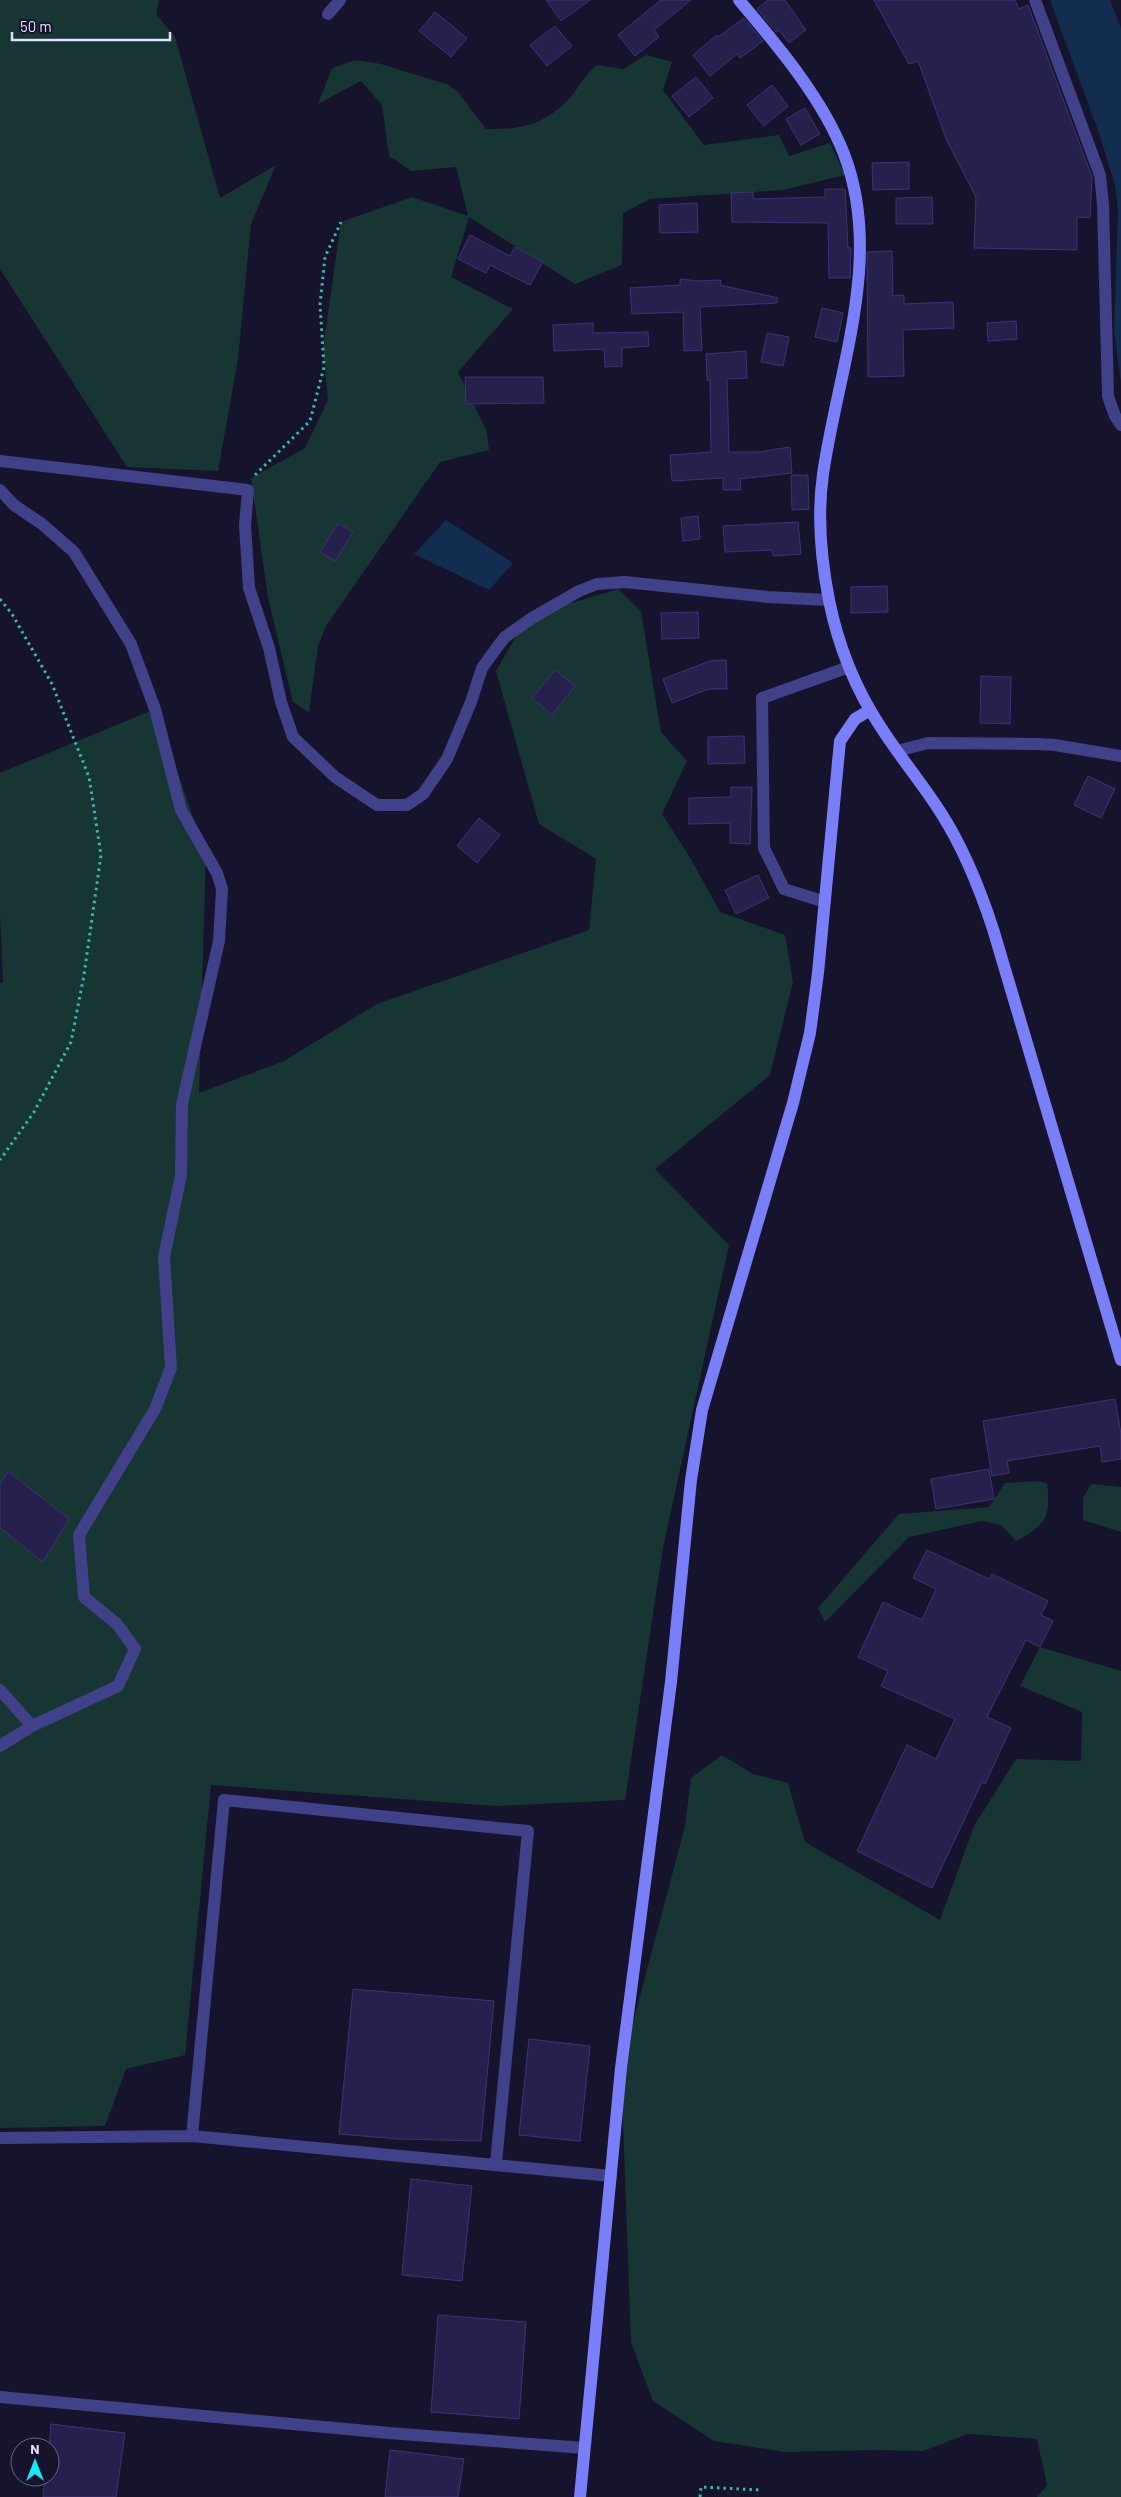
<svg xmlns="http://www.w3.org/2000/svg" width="1121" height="2497" font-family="Barlow,sans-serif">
<rect width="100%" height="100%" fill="#16132c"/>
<path fill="#163533" d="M 0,0 L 159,0 L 156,14 L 175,37 L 220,198 L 276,165 L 251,224 L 238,359 L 218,471 L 127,467 L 0,269 Z
M 646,55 L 672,62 L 663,90 L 704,145 L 779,135 L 789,156 L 830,143 L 845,175 L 783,190 L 650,199 L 623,213 L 622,265 L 575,284 L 469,217 L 451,277 L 513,309 L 458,372 L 487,432 L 489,450 L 440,462 L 326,626 L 318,646 L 309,712 L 293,702 L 268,598 L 251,478 L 305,448 L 328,400 L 323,348 L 341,222 L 412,197 L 468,216 L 456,167 L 411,171 L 389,156 L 382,105 L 361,81 L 318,104 L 332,68 L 356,60 L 381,64 L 449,85 L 458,92 L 486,129 C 523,130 548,124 573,94 C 582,83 584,75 597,65 L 623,69 Z
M 618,589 L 641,611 L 661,732 L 687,761 L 662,814 L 691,859 L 720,912 L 785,935 L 793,982 L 770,1075 L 655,1169 L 729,1245 L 663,1548 L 625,1800 L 497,1806 L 211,1785 L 185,2055 L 126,2069 L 105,2126 L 0,2128 L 0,983 L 3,982 L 0,916 L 0,773 L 155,709 L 206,853 L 199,1093 L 284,1061 L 377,1004 L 589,930 L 596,859 L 539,824 L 496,671 L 528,616 Z
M 1036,1481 L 1047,1483 C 1051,1518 1046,1525 1016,1541 L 1001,1525 L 982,1521 L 909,1537 L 825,1622 L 818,1608 L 899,1514 L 989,1507 L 1005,1483 Z
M 1091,1484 L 1121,1487 L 1121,1532 L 1083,1520 L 1083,1498 Z
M 1040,1647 L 1121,1671 L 1121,2497 L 1037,2497 L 1047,2485 L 1037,2439 L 968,2434 L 923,2451 L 876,2450 L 786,2452 L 714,2441 L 653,2401 L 631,2342 L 621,2068 L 685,1826 L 691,1778 L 722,1755 L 753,1774 L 788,1783 L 805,1842 L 940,1920 L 974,1826 L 1016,1759 L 1081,1761 L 1082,1712 L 1020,1686 Z"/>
<path fill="#122d50" d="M 1050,0 L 1110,0 L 1121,28 L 1121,382 L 1114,331 L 1118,211 L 1115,185 L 1100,136 Z
M 446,520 L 513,563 L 489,590 L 414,554 Z"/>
<path fill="#26204c" stroke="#3d3376" d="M 546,0 L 590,0 L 561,21 Z
M 661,0 L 691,0 L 654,30 L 659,37 L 635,56 L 618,35 Z
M 768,0 L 785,0 L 806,30 L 789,43 L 779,30 L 776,32 L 757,9 Z
M 874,0 L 1015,0 L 1019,9 L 1028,5 L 1092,177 L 1090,218 L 1077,217 L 1077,250 L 974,248 L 976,197 L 947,141 L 918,61 L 909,64 Z
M 435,12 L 467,38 L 451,57 L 419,31 Z
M 744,18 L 763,41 L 740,58 L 737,54 L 710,76 L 693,55 L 717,35 L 718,37 Z
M 555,26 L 572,46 L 547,66 L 530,45 Z
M 696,77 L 713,98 L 689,117 L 672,96 Z
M 772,85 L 788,106 L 764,126 L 747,105 Z
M 805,108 L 820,134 L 801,145 L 786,119 Z
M 909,162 L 909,189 L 873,190 L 872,163 Z
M 825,189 L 845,189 L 848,248 L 851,248 L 851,252 L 850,278 L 829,278 L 828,223 L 732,222 L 731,193 L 753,192 L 753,199 L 825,197 Z
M 932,197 L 933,224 L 896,224 L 896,198 Z
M 697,203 L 698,232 L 660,233 L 659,205 Z
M 470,235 L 510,256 L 515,247 L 543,262 L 530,285 L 490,265 L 486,273 L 458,259 Z
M 892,251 L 893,296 L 904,295 L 904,304 L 953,302 L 954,328 L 903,330 L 904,376 L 868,377 L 867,252 Z
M 680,279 L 697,281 L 721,280 L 720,285 L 778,298 L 777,303 L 700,307 L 702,350 L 684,351 L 683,312 L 632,314 L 630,288 L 680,285 Z
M 822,308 L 843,313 L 837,342 L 815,337 Z
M 1016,321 L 1017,339 L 988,341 L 987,323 Z
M 593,323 L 593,333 L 648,332 L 649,346 L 622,348 L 622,366 L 605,367 L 604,349 L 554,351 L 553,325 Z
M 767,333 L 789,337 L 783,366 L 761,362 Z
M 746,351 L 747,378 L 727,379 L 729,452 L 758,452 L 790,447 L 792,473 L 740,479 L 741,490 L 723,490 L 723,478 L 672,481 L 670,455 L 711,452 L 710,380 L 707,380 L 706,354 Z
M 465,377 L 543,377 L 544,403 L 466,404 Z
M 791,475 L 808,475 L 809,509 L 792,510 Z
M 698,516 L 700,539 L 683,541 L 681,518 Z
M 798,522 L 801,554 L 773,556 L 772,550 L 725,552 L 723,526 Z
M 338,523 L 353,532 L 335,561 L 320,552 Z
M 887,586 L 888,612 L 851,613 L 851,587 Z
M 698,612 L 699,638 L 662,639 L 661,613 Z
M 726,660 L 727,689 L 709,689 L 672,703 L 663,679 L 710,661 Z
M 555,670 L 575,686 L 552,715 L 532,698 Z
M 981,676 L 1011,677 L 1010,724 L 980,723 Z
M 744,736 L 745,763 L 708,764 L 708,737 Z
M 1088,776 L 1115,789 L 1101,818 L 1074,805 Z
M 731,787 L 752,787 L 750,844 L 730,843 L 730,823 L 689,824 L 689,798 L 731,797 Z
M 479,818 L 500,835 L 477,863 L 457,846 Z
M 758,875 L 769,898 L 736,914 L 725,890 Z
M 1115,1399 L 1121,1434 L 1121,1459 L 1102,1462 L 1100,1446 L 1007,1461 L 1009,1473 L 992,1476 L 983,1421 Z
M 989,1469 L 994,1499 L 936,1509 L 931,1479 Z
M 8,1471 L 69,1519 L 43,1562 L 0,1528 L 0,1484 Z
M 927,1550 L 989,1579 L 992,1574 L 1048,1601 L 1041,1615 L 1053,1621 L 1040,1647 L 1026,1640 L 987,1717 L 1011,1728 L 985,1784 L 982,1782 L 932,1888 L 857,1851 L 907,1745 L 936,1759 L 955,1719 L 881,1686 L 888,1671 L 858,1657 L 883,1602 L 922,1620 L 936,1589 L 913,1578 Z
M 353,1989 L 494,2001 L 481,2141 L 398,2139 L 339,2134 Z
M 529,2039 L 590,2046 L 580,2141 L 519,2135 Z
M 411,2179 L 472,2186 L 462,2281 L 402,2275 Z
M 438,2315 L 526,2322 L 519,2419 L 431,2412 Z
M 51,2424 L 125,2433 L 116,2497 L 43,2497 L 45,2477 L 50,2477 L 49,2447 Z
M 390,2450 L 464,2459 L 458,2497 L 385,2497 Z"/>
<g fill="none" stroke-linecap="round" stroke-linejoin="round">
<path stroke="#37b9ab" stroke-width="3" stroke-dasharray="2.5 4" stroke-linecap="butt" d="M 255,475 L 310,421 L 324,367 L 320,304 L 325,257 L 341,222
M 0,599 L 12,614 L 52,684 L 89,777 L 101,855 L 84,975 L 71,1042 L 34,1112 L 0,1160
M 700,2497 L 701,2487 L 760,2490"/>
<path stroke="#404188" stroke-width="12" d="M 1035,0 L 1100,175 L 1103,204 L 1108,396 L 1115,416 L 1121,425
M 328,14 L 340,0
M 0,461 L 248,490 L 245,525 L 249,588 L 269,648 L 281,702 L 293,737 L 335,777 L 377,805 L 407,805 L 423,794 L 447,759 L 471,702 L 482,668 L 498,646 L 505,637 L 532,618 L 579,591 L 597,584 L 625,582 L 768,597 L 829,600
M 0,490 L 14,505 L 42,524 L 74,552 L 131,644 L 155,709 L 181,810 L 217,873 L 222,889 L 219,941 L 182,1104 L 181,1175 L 164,1257 L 171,1368 L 155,1409 L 79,1535 L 84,1597 L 117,1624 L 135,1649 L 118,1686 L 32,1726 L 0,1746
M 897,751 L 928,743 L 1037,744 L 1055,745 L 1121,756
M 825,902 L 784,889 L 764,848 L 762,698 L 849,667
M 0,1690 L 32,1726
M 192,2136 L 224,1800 L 528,1831 L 496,2163
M 0,2138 L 192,2136 L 611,2176
M 0,2397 L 389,2433 L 584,2448"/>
<path stroke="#7a7ef9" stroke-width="12" d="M 739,0 C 777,45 823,99 844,154 C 884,258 838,370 823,474 C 817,516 821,559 829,600 C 838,645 855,688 880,726 C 899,756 922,783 941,813 C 964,849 980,889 993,929 L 1121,1360
M 580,2497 L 621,2068 L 671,1682 L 691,1480 L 702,1410 L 793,1103 L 810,1033 L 818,973 L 840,741 L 855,719 L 870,710"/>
</g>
<g transform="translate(35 2462)"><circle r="24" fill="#16132c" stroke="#676580"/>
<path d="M0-4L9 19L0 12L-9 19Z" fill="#14e9f4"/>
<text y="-8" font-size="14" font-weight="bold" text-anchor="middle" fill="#e1dffe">N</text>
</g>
<path d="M12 32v8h158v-8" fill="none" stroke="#e1dffe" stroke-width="2.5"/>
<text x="20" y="32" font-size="15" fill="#e1dffe" stroke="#16132c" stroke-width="4" paint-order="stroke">50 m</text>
</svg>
